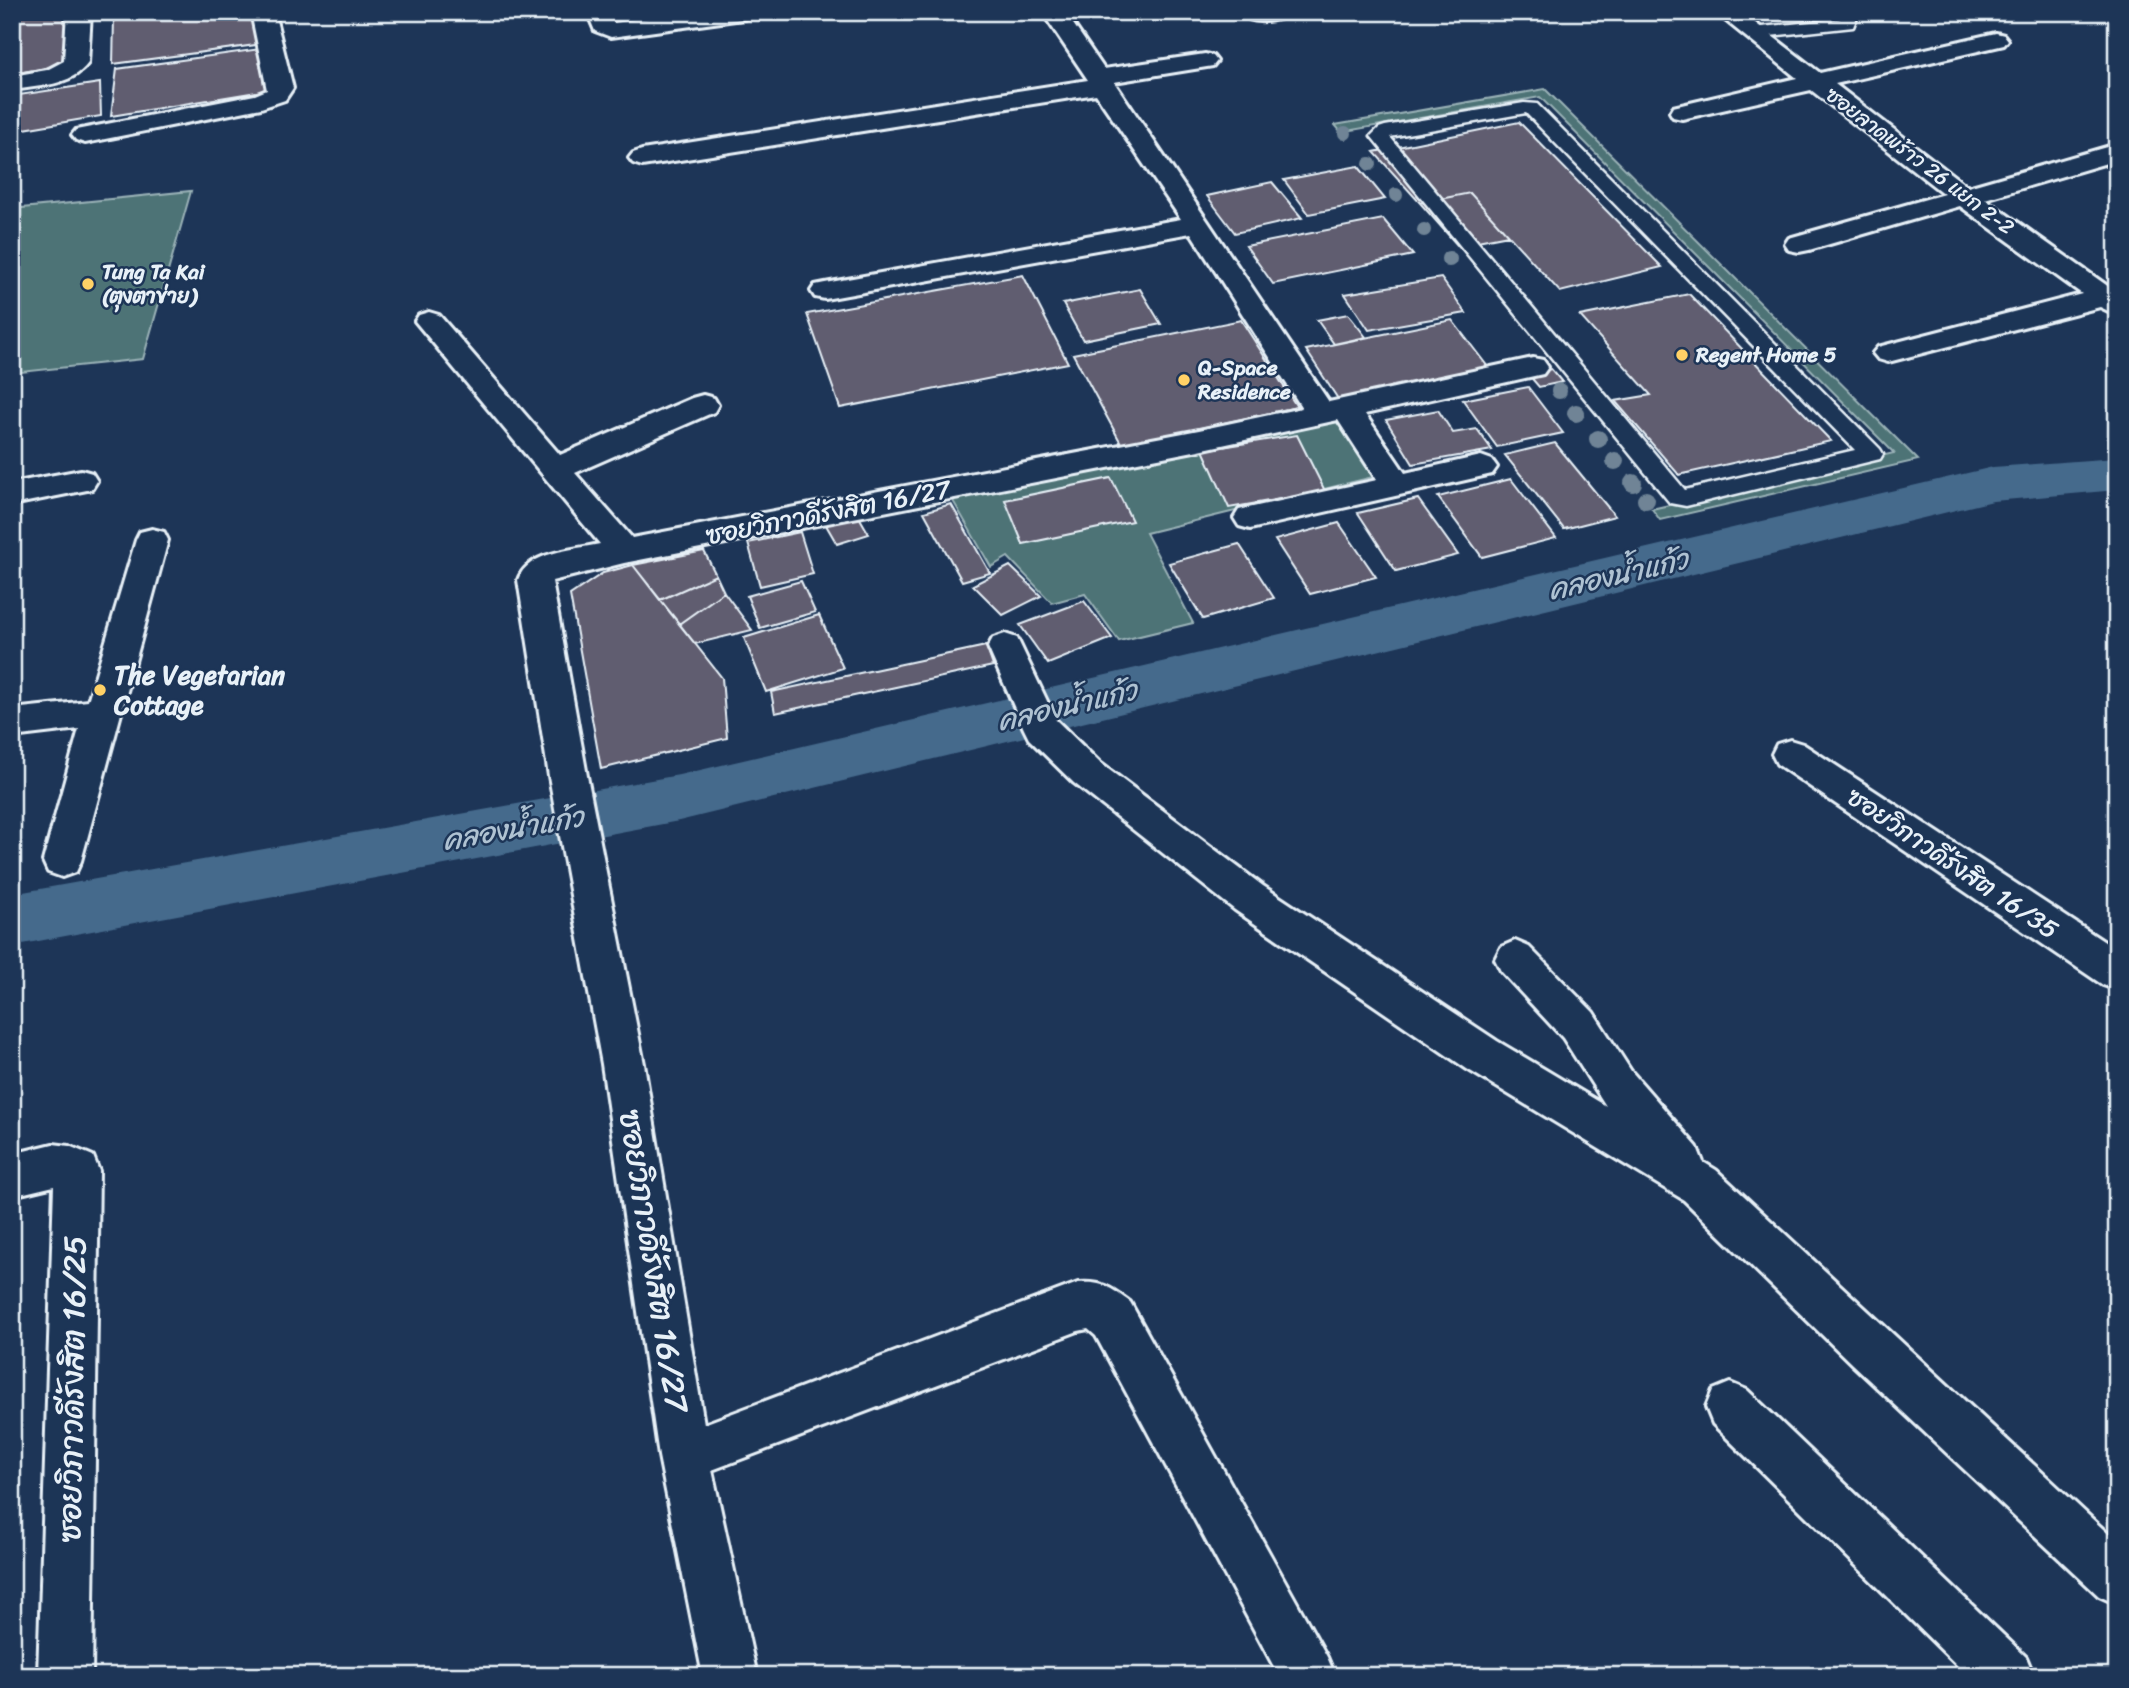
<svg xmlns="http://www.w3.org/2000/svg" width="2129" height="1688" font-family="Sriracha,'Playpen Sans Thai',sans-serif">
<rect width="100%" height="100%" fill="#1d3557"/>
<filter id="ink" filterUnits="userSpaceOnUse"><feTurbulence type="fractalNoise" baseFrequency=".0143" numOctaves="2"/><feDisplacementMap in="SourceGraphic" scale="14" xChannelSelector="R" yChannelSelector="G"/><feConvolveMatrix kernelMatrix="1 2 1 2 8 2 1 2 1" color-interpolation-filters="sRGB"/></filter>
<g filter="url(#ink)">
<path fill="#4d7376" stroke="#9ab2b7" stroke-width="2" d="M 1545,89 L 1918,460 L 1660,520 L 1652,509 L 1894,453 L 1540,97 L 1341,132 L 1335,125 Z
M 191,191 L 143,359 L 12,373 L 12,209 Z
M 1338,420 L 1377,476 L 1146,533 L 1193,623 L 1119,641 L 1085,594 L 1052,603 L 1008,557 L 991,567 L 952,499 Z"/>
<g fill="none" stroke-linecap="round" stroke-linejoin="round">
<path fill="#456a8c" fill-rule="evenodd" d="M 2117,458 L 2117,490 L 1993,501 L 679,821 L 12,946 L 12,894 L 679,775 L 1993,467 Z"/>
</g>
<path fill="#615d70" stroke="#e8f1f8" stroke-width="2" d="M 12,12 L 64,12 L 68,64 L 12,74 Z
M 161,12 L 252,12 L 263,44 L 113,64 L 114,18 Z
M 260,49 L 275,89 L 111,116 L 117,69 Z
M 100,83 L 101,116 L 12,131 L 12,96 Z
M 1519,122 L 1662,267 L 1560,292 L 1470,193 L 1420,203 L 1374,152 Z
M 1358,166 L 1385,199 L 1309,214 L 1284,180 Z
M 1272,182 L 1302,218 L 1235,233 L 1207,196 Z
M 1470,193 L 1508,235 L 1457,245 L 1420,203 Z
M 1383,219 L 1413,255 L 1273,284 L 1246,246 Z
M 1023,275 L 1068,363 L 840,408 L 807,314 Z
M 1441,278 L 1466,313 L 1369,330 L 1345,294 Z
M 1140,289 L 1161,324 L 1083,340 L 1063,304 Z
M 1689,294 L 1831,441 L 1679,475 L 1615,401 L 1651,395 L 1580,316 Z
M 1348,314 L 1366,337 L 1334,344 L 1317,320 Z
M 1241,320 L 1297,407 L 1122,445 L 1073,354 Z
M 1452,320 L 1488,367 L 1338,399 L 1306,350 Z
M 1551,369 L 1562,382 L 1539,387 L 1528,374 Z
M 1528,387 L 1563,433 L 1497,447 L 1463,400 Z
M 1438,410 L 1453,433 L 1477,429 L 1492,450 L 1413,464 L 1386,420 Z
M 1297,435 L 1325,491 L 1229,508 L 1203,450 Z
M 1555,443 L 1615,516 L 1564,529 L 1505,455 Z
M 1111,478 L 1132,521 L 1023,544 L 1005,500 Z
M 1511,479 L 1556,538 L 1482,557 L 1438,497 Z
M 1418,499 L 1458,555 L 1396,571 L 1358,513 Z
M 951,504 L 990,573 L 962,581 L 924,512 Z
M 858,515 L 869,534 L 837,544 L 826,525 Z
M 1339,523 L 1376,577 L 1310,594 L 1275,540 Z
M 800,532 L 813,574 L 760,586 L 748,543 Z
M 1239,544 L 1274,598 L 1203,619 L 1169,563 Z
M 704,551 L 716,575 L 660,600 L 633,565 Z
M 633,565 L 722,678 L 727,738 L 601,769 L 570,595 L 603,573 Z
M 1010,566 L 1041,596 L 1003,615 L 973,585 Z
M 716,575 L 724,592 L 679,624 L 660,600 Z
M 801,581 L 815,612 L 760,628 L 747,596 Z
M 724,592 L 752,630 L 695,644 L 679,624 Z
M 1084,601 L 1112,638 L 1048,664 L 1020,625 Z
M 819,615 L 843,668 L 766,692 L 744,638 Z
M 986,646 L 993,666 L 775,713 L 771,692 Z"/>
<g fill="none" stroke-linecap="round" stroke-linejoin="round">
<g stroke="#e8f1f8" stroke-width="5">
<path id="lane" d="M 1843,12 L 1859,12 L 1853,27 L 1752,38 L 1743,33 L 1752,28 L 1840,19 Z
M 1524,103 L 1537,104 L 1880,449 L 1883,454 L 1880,459 L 1686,506 L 1670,503 L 1371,136 L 1379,128 L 1385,126 ZM 1526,113 L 1855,450 L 1685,490 L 1390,137 Z"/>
</g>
<g stroke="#e8f1f8" stroke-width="6">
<path id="street" d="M 67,12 L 91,12 L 88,63 C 72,86 38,86 12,90 L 12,76 L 47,70 L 64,61 Z
M 251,12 L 274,12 L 293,88 L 285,100 L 261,108 L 85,143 L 76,140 L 72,135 L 76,130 L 255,95 L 267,90 Z
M 587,12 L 610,12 L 614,23 L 690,12 L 754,12 L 751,17 L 743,19 L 611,37 L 595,31 Z
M 1042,12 L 1065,12 L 1104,69 L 1205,54 L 1213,56 L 1217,61 L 1213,66 L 1114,82 L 1329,402 L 1533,358 L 1543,360 L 1548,367 L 1543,374 L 1365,414 L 1405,473 L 1481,456 L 1492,460 L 1497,467 L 1492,474 L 1250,529 L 1239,526 L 1234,518 L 1239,510 L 1377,480 L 1338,420 L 1199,450 L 624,563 L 552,581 L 587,776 L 644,1064 L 704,1424 L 1078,1283 C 1103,1281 1111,1288 1130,1302 L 1327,1657 L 1335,1676 L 1279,1676 L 1096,1336 L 1088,1329 L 1078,1331 L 712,1470 L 757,1676 L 703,1676 L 659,1456 L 602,1064 L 549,776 L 518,580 C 528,551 573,550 600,544 L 415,321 L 419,315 L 429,312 L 439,315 L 560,455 L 692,398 L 703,395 L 714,398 L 718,405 L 714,412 L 575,473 L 632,538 L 1199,430 L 1302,408 L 1191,233 L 825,299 L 815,297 L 811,291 L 815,285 L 825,283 L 1181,219 L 1096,94 L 642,166 L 633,163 L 629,158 L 633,153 L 642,150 L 1088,80 Z
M 1241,12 L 1289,12 L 1286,17 C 1271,21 1251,26 1241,12 Z
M 1715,12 L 1741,12 L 1820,73 L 1996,33 L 2004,35 L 2008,40 L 2004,45 L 1835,84 L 1968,187 L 2117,144 L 2117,160 L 1985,199 L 2109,287 L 2117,286 L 2117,315 L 2100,307 L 1888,362 L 1878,359 L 1873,353 L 1878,347 L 2082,294 L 1960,206 L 1809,250 L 1799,252 L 1789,250 L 1785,244 L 1789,238 L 1944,194 L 1811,90 L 1682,119 L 1673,117 L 1670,112 L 1673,107 L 1797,78 Z
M 81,470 L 92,473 L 97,481 L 92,489 L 12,505 L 12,483 Z
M 152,529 L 164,532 L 168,540 L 81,861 L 76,872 L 62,877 L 48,872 L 43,861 L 79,729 L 12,737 L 12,709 L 88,701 L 136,540 L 140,532 Z
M 1005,634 L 1017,638 L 1056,720 L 1100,763 L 1263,886 L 1497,1041 L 1606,1106 L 1563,1038 L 1501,971 L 1495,959 L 1501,947 L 1515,941 L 1529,947 L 1593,1012 L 1631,1071 L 1697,1147 L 1703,1162 L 1716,1170 L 2117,1542 L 2117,1604 L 2099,1596 L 1852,1364 L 1684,1200 L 1467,1069 L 1235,910 L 1074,783 L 1029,739 L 1024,729 L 988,647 L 993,638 Z
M 1790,740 L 1803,744 L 2117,950 L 2117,990 L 2103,985 L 1777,764 L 1772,754 L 1777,744 Z
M 53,1144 L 69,1146 L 93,1156 L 99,1171 L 92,1676 L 38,1676 L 54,1186 L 12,1196 L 12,1154 Z
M 1730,1383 L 1747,1390 L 2026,1657 L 2034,1676 L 1968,1676 L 1713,1424 L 1706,1407 L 1713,1390 Z"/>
</g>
<use href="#lane" fill="#1d3557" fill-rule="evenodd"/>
<use href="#street" fill="#1d3557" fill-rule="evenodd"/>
</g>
<g fill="#6f8496">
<circle cx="1345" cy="133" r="7"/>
<circle cx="1370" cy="164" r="7"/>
<circle cx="1396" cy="195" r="7"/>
<circle cx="1424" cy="230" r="7"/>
<circle cx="1449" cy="259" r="8"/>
<circle cx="1559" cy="391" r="8"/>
<circle cx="1576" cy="413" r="9"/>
<circle cx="1598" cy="439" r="9"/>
<circle cx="1615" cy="461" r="9"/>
<circle cx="1633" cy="483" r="9"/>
<circle cx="1646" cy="500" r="9"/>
</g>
</g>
<g fill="#ffd166" stroke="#1d3557" stroke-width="2.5">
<circle cx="88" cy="284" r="7"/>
<circle cx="1682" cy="355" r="7"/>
<circle cx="1184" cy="380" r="7"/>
<circle cx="100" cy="690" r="7"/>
</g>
<g text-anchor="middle" stroke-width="5" stroke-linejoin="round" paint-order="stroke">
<g font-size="21" fill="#e8f1f8" stroke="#1d3557">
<text transform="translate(1920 161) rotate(37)" y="7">ซอยลาดพร้าว 26 แยก 2-2</text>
</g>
<g font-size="21" font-weight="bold" fill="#e8f1f8" stroke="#1d3557" text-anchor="start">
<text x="102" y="279">Tung Ta Kai<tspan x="102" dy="24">(ตุงตาข่าย)</tspan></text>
<text x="1696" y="362">Regent Home 5</text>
<text x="1198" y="375">Q-Space<tspan x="1198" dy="24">Residence</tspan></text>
</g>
<g font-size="26" fill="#e8f1f8" stroke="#1d3557">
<text transform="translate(828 512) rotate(-11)" y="9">ซอยวิภาวดีรังสิต 16/27</text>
<text transform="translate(1953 863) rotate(34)" y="9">ซอยวิภาวดีรังสิต 16/35</text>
</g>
<g font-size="26" font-weight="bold" fill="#e8f1f8" stroke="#1d3557" text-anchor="start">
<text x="114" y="684">The Vegetarian<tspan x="114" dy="30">Cottage</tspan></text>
</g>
<g font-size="28" font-style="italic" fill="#afc2d2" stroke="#1d3557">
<text transform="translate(1618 574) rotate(-13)" y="10">คลองน้ำแก้ว</text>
<text transform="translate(1067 705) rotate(-13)" y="10">คลองน้ำแก้ว</text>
<text transform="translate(513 828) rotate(-10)" y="10">คลองน้ำแก้ว</text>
</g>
<g font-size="32" fill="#e8f1f8" stroke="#1d3557">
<text transform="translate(654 1261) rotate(81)" y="11">ซอยวิภาวดีรังสิต 16/27</text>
<text transform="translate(72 1389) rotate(-89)" y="11">ซอยวิภาวดีรังสิต 16/25</text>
</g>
</g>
<rect width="2129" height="1688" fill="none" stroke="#1d3557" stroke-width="42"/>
<rect x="21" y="21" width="2087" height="1646" fill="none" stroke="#e8f1f8" stroke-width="2.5" filter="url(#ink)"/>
</svg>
